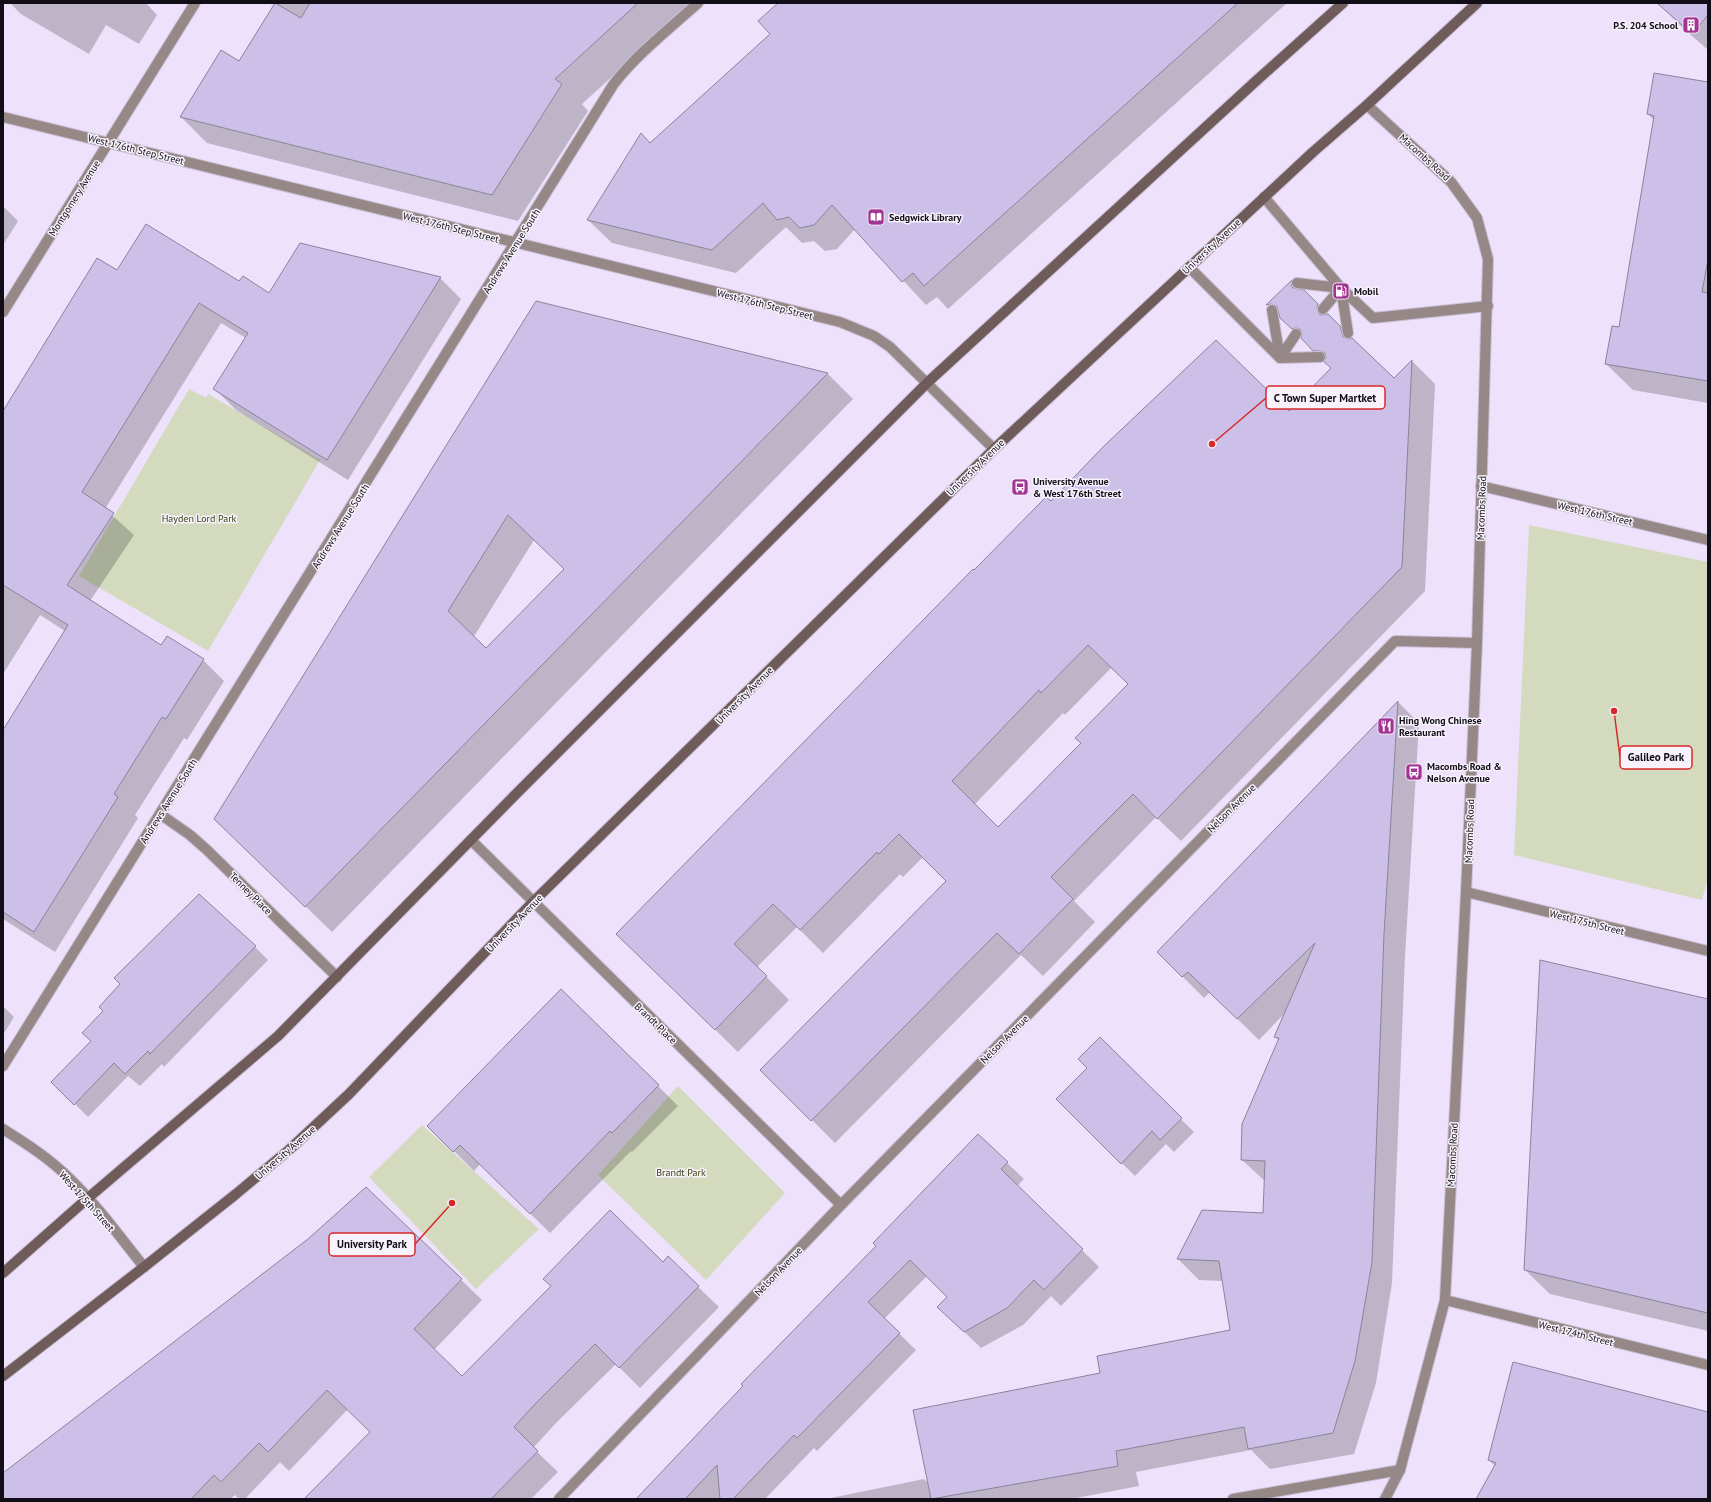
<svg xmlns="http://www.w3.org/2000/svg" width="1711" height="1502" font-family="'PT Sans',sans-serif">
<rect width="100%" height="100%" fill="#eee1fb"/>
<path fill="#d4dabe" d="M 189,389 L 206,398 L 208,394 L 320,460 L 208,651 L 79,576 Z
M 1529,525 L 1708,562 L 1708,878 L 1702,900 L 1514,855 Z
M 678,1086 L 785,1193 L 706,1280 L 598,1175 Z
M 422,1125 L 539,1229 L 476,1289 L 369,1177 Z"/>
<path fill="#0003" fill-rule="evenodd" d="M 10,3 L 146,3 L 157,15 L 139,44 L 106,25 L 89,54 L 21,14 Z
M 276,3 L 693,3 L 582,104 L 588,111 L 518,221 L 207,143 L 181,117 L 240,63 Z
M 780,3 L 1287,3 L 948,309 L 937,297 L 926,305 L 855,229 L 837,249 L 825,251 L 814,241 L 802,243 L 786,227 L 736,273 L 612,243 L 588,220 L 650,144 L 772,34 Z
M 1658,3 L 1708,3 L 1708,50 L 1682,27 Z
M 1708,83 L 1708,403 L 1633,390 L 1606,364 L 1620,328 L 1654,120 L 1648,114 Z
M 3,206 L 18,221 L 3,245 Z
M 300,244 L 440,278 L 461,299 L 348,480 L 236,410 L 215,389 L 246,338 L 221,323 L 105,509 L 134,535 L 90,601 L 162,646 L 203,660 L 224,681 L 187,740 L 184,738 L 135,815 L 138,818 L 55,952 L 3,919 L 3,731 L 65,631 L 40,615 L 3,674 L 3,412 L 117,271 L 240,283 L 269,294 Z
M 1292,281 L 1394,379 L 1412,361 L 1435,384 L 1425,591 L 1181,841 L 1156,817 L 1121,853 L 1074,901 L 1095,922 L 1043,976 L 1021,955 L 835,1143 L 762,1070 L 948,881 L 923,857 L 903,877 L 900,874 L 823,953 L 797,927 L 757,967 L 789,1000 L 738,1052 L 641,957 L 974,572 L 1051,503 L 1289,412 L 1332,368 L 1268,305 ZM 1111,668 L 1129,684 L 1082,743 L 998,829 L 974,805 L 1063,713 L 1065,715 Z
M 536,303 L 828,374 L 853,399 L 332,932 L 241,844 ZM 534,540 L 565,569 L 486,650 L 473,638 Z
M 1398,702 L 1419,723 L 1405,956 L 1392,1283 L 1376,1383 L 1354,1454 L 1270,1469 L 1251,1450 L 1136,1472 L 1139,1486 L 1071,1499 L 826,1499 L 924,1479 L 929,1484 L 1102,1374 L 1231,1331 L 1223,1281 L 1199,1280 L 1178,1259 L 1202,1211 L 1264,1214 L 1265,1181 L 1242,1160 L 1279,1041 L 1275,1037 L 1285,1013 L 1259,1040 L 1210,992 L 1204,998 L 1158,952 Z
M 255,947 L 268,960 L 164,1067 L 162,1064 L 140,1086 L 128,1076 L 88,1117 L 53,1082 Z
M 1708,1000 L 1708,1331 L 1550,1294 L 1525,1270 Z
M 3,1006 L 14,1017 L 3,1035 Z
M 1100,1039 L 1194,1132 L 1174,1152 L 1166,1144 L 1135,1176 L 1057,1099 L 1088,1068 Z
M 658,1086 L 678,1106 L 632,1152 L 631,1151 L 550,1233 L 480,1164 L 474,1171 L 449,1146 Z
M 1007,1163 L 1024,1179 L 1017,1186 L 1099,1267 L 1061,1306 L 1051,1296 L 1023,1325 L 981,1348 L 955,1323 L 948,1297 L 927,1276 L 884,1319 L 916,1350 L 817,1451 L 814,1448 L 765,1499 L 637,1499 Z
M 366,1188 L 482,1300 L 434,1350 L 462,1378 L 663,1263 L 668,1258 L 719,1307 L 640,1388 L 616,1364 L 557,1422 L 533,1448 L 558,1472 L 531,1499 L 316,1499 L 371,1432 L 348,1409 L 289,1471 L 280,1462 L 245,1499 L 239,1499 L 235,1495 L 230,1499 L 3,1499 L 3,1474 L 309,1240 Z
M 1708,1412 L 1708,1499 L 1477,1499 L 1495,1466 L 1489,1460 Z"/>
<path fill="#ccc0e8" stroke="#8a839c" fill-rule="evenodd" d="M 275,3 L 301,18 L 310,3 L 638,3 L 555,79 L 562,84 L 492,195 L 180,117 L 221,50 L 239,61 Z
M 778,3 L 1238,3 L 924,286 L 913,273 L 902,282 L 832,205 L 814,225 L 800,228 L 789,217 L 777,220 L 763,203 L 712,250 L 587,220 L 641,133 L 650,143 L 770,34 L 758,21 Z
M 1657,3 L 1708,3 L 1708,15 L 1692,34 Z
M 1654,73 L 1708,82 L 1708,259 L 1702,292 L 1708,293 L 1708,381 L 1605,364 L 1612,326 L 1619,327 L 1654,116 L 1647,114 Z
M 146,224 L 239,281 L 243,276 L 269,293 L 300,243 L 441,277 L 327,460 L 213,389 L 248,333 L 199,303 L 82,492 L 114,513 L 67,585 L 161,645 L 167,636 L 204,659 L 166,719 L 162,717 L 114,794 L 118,797 L 34,932 L 3,912 L 3,730 L 68,625 L 3,585 L 3,411 L 97,258 L 117,270 Z
M 1292,280 L 1291,285 L 1293,288 L 1304,290 L 1318,304 L 1317,308 L 1319,314 L 1322,315 L 1328,314 L 1340,326 L 1343,337 L 1349,339 L 1352,338 L 1394,378 L 1412,360 L 1402,567 L 1157,819 L 1133,794 L 1097,830 L 1051,877 L 1073,899 L 1019,954 L 997,933 L 811,1121 L 760,1070 L 946,881 L 899,834 L 879,854 L 877,852 L 800,930 L 773,904 L 734,944 L 767,976 L 715,1030 L 616,934 L 973,569 L 974,570 L 1046,497 L 1051,501 L 1104,446 L 1216,340 L 1289,411 L 1331,368 L 1324,362 L 1326,357 L 1325,353 L 1320,351 L 1313,351 L 1301,338 L 1302,334 L 1300,329 L 1296,328 L 1292,329 L 1280,318 L 1277,306 L 1271,304 L 1266,305 ZM 1088,645 L 1128,684 L 1075,738 L 1081,743 L 998,827 L 952,781 L 1039,690 L 1041,693 Z
M 536,301 L 828,373 L 305,907 L 214,819 ZM 508,515 L 564,569 L 486,648 L 448,611 Z
M 1398,701 L 1384,934 L 1372,1262 L 1355,1361 L 1333,1433 L 1248,1449 L 1244,1427 L 1116,1451 L 1118,1466 L 931,1499 L 913,1410 L 1100,1373 L 1097,1356 L 1230,1330 L 1219,1261 L 1177,1259 L 1202,1210 L 1263,1213 L 1265,1161 L 1241,1160 L 1242,1124 L 1279,1038 L 1274,1037 L 1315,943 L 1237,1019 L 1188,972 L 1182,977 L 1157,952 Z
M 199,894 L 256,946 L 150,1054 L 148,1051 L 125,1074 L 114,1063 L 74,1105 L 51,1082 L 91,1041 L 82,1033 L 103,1011 L 99,1007 L 120,984 L 114,978 Z
M 1540,960 L 1708,999 L 1708,1313 L 1524,1270 Z
M 561,989 L 659,1085 L 612,1133 L 610,1131 L 530,1214 L 460,1145 L 453,1152 L 427,1126 Z
M 1100,1037 L 1182,1118 L 1160,1140 L 1152,1131 L 1121,1164 L 1056,1099 L 1087,1068 L 1078,1059 Z
M 978,1134 L 1008,1162 L 1001,1169 L 1083,1249 L 1044,1290 L 1034,1280 L 1007,1308 L 964,1332 L 937,1307 L 947,1297 L 910,1260 L 868,1302 L 900,1333 L 797,1438 L 794,1435 L 733,1499 L 720,1499 L 717,1465 L 685,1499 L 636,1499 L 743,1386 L 741,1384 L 876,1246 L 873,1243 Z
M 366,1187 L 462,1279 L 414,1329 L 462,1376 L 551,1286 L 543,1279 L 610,1210 L 663,1262 L 668,1256 L 699,1286 L 619,1368 L 595,1344 L 537,1402 L 514,1427 L 538,1451 L 491,1499 L 304,1499 L 370,1432 L 327,1390 L 268,1452 L 259,1443 L 221,1482 L 214,1475 L 191,1499 L 3,1499 L 3,1473 L 308,1239 Z
M 1513,1362 L 1708,1412 L 1708,1499 L 1476,1499 L 1496,1463 L 1488,1460 Z"/>
<g fill="none" stroke-linecap="round" stroke-linejoin="round">
<g stroke="#cbbfd7" stroke-width="12">
<path id="service" d="M 1264,197 L 1341,288 L 1373,318 L 1488,306
M 1189,267 L 1280,358 L 1320,357
M 1297,283 L 1341,288
M 1323,309 L 1341,288 L 1348,333
M 1272,310 L 1280,358
M 1280,358 L 1296,334"/>
</g>
<g stroke="#cbbfd7" stroke-width="12">
<path id="minor" d="M 3,117 L 840,322 L 874,336 L 890,347 L 994,449
M 3,312 L 195,3
M 1481,486 L 1708,540
M 160,814 L 190,835 L 207,850 L 337,977
M 471,840 L 841,1205
M 1466,892 L 1708,951
M 3,1066 L 613,85 C 637,54 669,29 698,3
M 3,1129 C 27,1144 50,1159 69,1178 C 97,1205 120,1237 144,1267
M 1445,1300 L 1708,1365
M 559,1499 L 841,1205 L 1395,641 L 1477,643
M 1233,1499 L 1400,1470"/>
</g>
<g stroke="#cbbfd7" stroke-width="12">
<path id="tertiary" d="M 1367,105 L 1451,182 L 1477,218 L 1488,259 L 1477,643 L 1466,892 L 1445,1300 L 1400,1470 L 1385,1499"/>
</g>
<g stroke="#cbbfd7" stroke-width="12">
<path id="secondary" d="M 3,1273 L 88,1198 L 278,1036 L 517,793 L 928,382 L 1256,81 L 1343,3
M 3,1376 L 144,1267 L 236,1194 L 290,1149 L 349,1094 L 533,902 L 994,449 L 1313,152 L 1367,105 L 1477,3"/>
</g>
<use href="#service" stroke="#968887" stroke-width="10"/>
<use href="#minor" stroke="#968887" stroke-width="10"/>
<use href="#tertiary" stroke="#968887" stroke-width="10"/>
<use href="#secondary" stroke="#6f5c5a" stroke-width="10"/>
</g>
<defs>
<g id="building-square" transform="scale(0.9)"><rect x="-9" y="-9" width="18" height="18" rx="4" fill="#a23492" stroke="#f7f2fc"/><path d="M-4-6H4V6H1V3H-1V6H-4ZM-2.5-4.3h1.7v1.8h-1.7ZM.8-4.3h1.7v1.8H.8ZM-2.5-1h1.7V.8h-1.7ZM.8-1h1.7V.8H.8Z" fill="#fff"/></g>
<g id="library-square" transform="scale(0.9)"><rect x="-9" y="-9" width="18" height="18" rx="4" fill="#a23492" stroke="#f7f2fc"/><path d="M-6-4Q-3-5.5-.7-3.5V5Q-3 3-6 4ZM6-4Q3-5.5 .7-3.5V5Q3 3 6 4Z" fill="#fff"/></g>
<g id="fuel-square" transform="scale(0.9)"><rect x="-9" y="-9" width="18" height="18" rx="4" fill="#a23492" stroke="#f7f2fc"/><path d="M-5.5-6h7V0h2V4h1.3V-2.5L3-4.5l.8-.8L6-3V5H2.5V1h-1V6h-7ZM-4.2-4.7v3.2H.2V-4.7Z" fill="#fff"/></g>
<g id="bus-square" transform="scale(0.9)"><rect x="-9" y="-9" width="18" height="18" rx="4" fill="#a23492" stroke="#f7f2fc"/><path d="M-5-6H5V4H4V6H2V4H-2V6H-4V4H-5ZM-3.5-4V0h7V-4ZM-3.5 1.2v1.5H-2V1.2ZM2 1.2v1.5H3.5V1.2Z" fill="#fff"/></g>
<g id="restaurant-square" transform="scale(0.9)"><rect x="-9" y="-9" width="18" height="18" rx="4" fill="#a23492" stroke="#f7f2fc"/><path d="M-5-6h1v4h1v-4h1v4h1v-4h1v5L-1.5 .5V6h-2V.5L-5-1ZM5-6V6H3V1.5H1.5Q1.5-4 5-6Z" fill="#fff"/></g>
</defs>
<g fill-rule="evenodd">
<use href="#building-square" x="1691" y="25"/>
<use href="#library-square" x="876" y="217"/>
<use href="#fuel-square" x="1341" y="291"/>
<use href="#bus-square" x="1020" y="487"/>
<use href="#restaurant-square" x="1386" y="726"/>
<use href="#bus-square" x="1414" y="772"/>
</g>
<g text-anchor="middle" stroke-width="3" stroke-linejoin="round" paint-order="stroke">
<g font-size="10" font-weight="bold" fill="#120e17" stroke="#f7f2fc" text-anchor="start">
<text x="1678" y="29" text-anchor="end">P.S. 204 School</text>
<text x="889" y="221">Sedgwick Library</text>
<text x="1354" y="295">Mobil</text>
<text x="1033" y="485">University Avenue<tspan x="1033" dy="12">&amp; West 176th Street</tspan></text>
<text x="1399" y="724">Hing Wong Chinese<tspan x="1399" dy="12">Restaurant</tspan></text>
<text x="1427" y="770">Macombs Road &amp;<tspan x="1427" dy="12">Nelson Avenue</tspan></text>
</g>
<g font-size="10" fill="#120e17" stroke="#f7f2fc">
<text transform="translate(136 149) rotate(14)" y="4">West 176th Step Street</text>
<text transform="translate(1425 157) rotate(42)" y="4">Macombs Road</text>
<text transform="translate(74 198) rotate(-58)" y="4">Montgomery Avenue</text>
<text transform="translate(451 227) rotate(14)" y="4">West 176th Step Street</text>
<text transform="translate(1211 246) rotate(-43)" y="4">University Avenue</text>
<text transform="translate(511 251) rotate(-58)" y="4">Andrews Avenue South</text>
<text transform="translate(765 304) rotate(14)" y="4">West 176th Step Street</text>
<text transform="translate(975 467) rotate(-44)" y="4">University Avenue</text>
<text transform="translate(1481 508) rotate(-88)" y="4">Macombs Road</text>
<text transform="translate(1595 513) rotate(13)" y="4">West 176th Street</text>
<text transform="translate(340 526) rotate(-58)" y="4">Andrews Avenue South</text>
<text transform="translate(744 695) rotate(-45)" y="4">University Avenue</text>
<text transform="translate(168 801) rotate(-58)" y="4">Andrews Avenue South</text>
<text transform="translate(1231 808) rotate(-45)" y="4">Nelson Avenue</text>
<text transform="translate(1469 831) rotate(-88)" y="4">Macombs Road</text>
<text transform="translate(251 893) rotate(45)" y="4">Tenney Place</text>
<text transform="translate(1587 922) rotate(14)" y="4">West 175th Street</text>
<text transform="translate(514 923) rotate(-46)" y="4">University Avenue</text>
<text transform="translate(656 1023) rotate(44)" y="4">Brandt Place</text>
<text transform="translate(1004 1039) rotate(-45)" y="4">Nelson Avenue</text>
<text transform="translate(285 1152) rotate(-41)" y="4">University Avenue</text>
<text transform="translate(1452 1155) rotate(-87)" y="4">Macombs Road</text>
<text transform="translate(87 1201) rotate(48)" y="4">West 175th Street</text>
<text transform="translate(778 1271) rotate(-46)" y="4">Nelson Avenue</text>
<text transform="translate(1576 1333) rotate(14)" y="4">West 174th Street</text>
</g>
<g font-size="10" fill="#383f0f" stroke="#f7f2fc">
<text x="199" y="522">Hayden Lord Park</text>
<text x="681" y="1176">Brandt Park</text>
</g>
</g>
<path fill="none" stroke="#d62828" stroke-width="1.5" d="M1212 444L1266 398M1614 711L1620 757M452 1203L415 1244"/>
<g fill="#d62828" stroke="#f7f2fc" stroke-width="1.5">
<circle cx="1212" cy="444" r="4"/>
<circle cx="1614" cy="711" r="4"/>
<circle cx="452" cy="1203" r="4"/>
</g>
<g fill="#f7f2fc" stroke="#d62828" stroke-width="1.5">
<rect x="1266" y="386" width="119" height="23" rx="4"/>
<rect x="1620" y="746" width="72" height="23" rx="4"/>
<rect x="329" y="1233" width="86" height="23" rx="4"/>
</g>
<g font-size="11" text-anchor="middle" font-weight="bold" fill="#120e17">
<text x="1325" y="402">C Town Super Martket</text>
<text x="1656" y="761">Galileo Park</text>
<text x="372" y="1248">University Park</text>
</g>
<rect width="1711" height="1502" fill="none" stroke="#120e17" stroke-width="8"/>
</svg>
